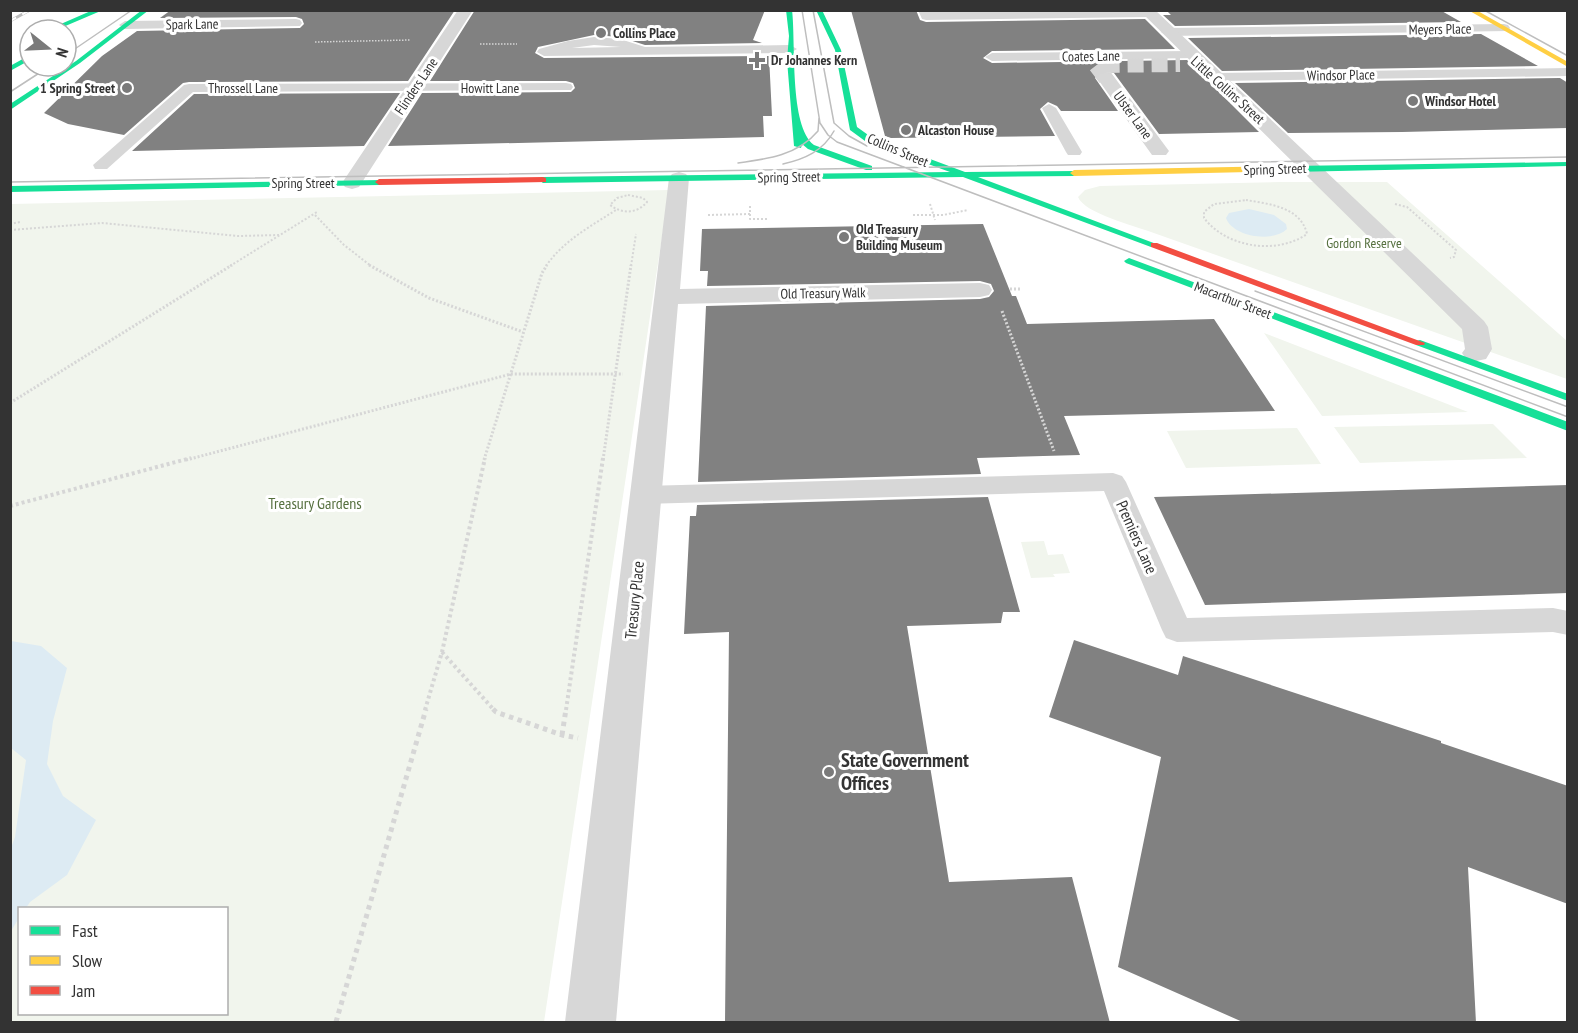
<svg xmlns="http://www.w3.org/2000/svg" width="1578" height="1033" font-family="'PT Sans Narrow',sans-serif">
<rect width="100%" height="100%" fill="#fff"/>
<path fill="#f1f5ed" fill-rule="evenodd" d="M 1280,182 L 1387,182 L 1567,341 L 1567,379 L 1151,232 C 1135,226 1084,213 1078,197 L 1085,190 L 1100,186 Z
M 669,190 L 544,1022 L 11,1022 L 11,204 ZM 20,908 L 226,908 L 226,1014 L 20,1014 Z
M 1264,333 L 1468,412 L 1322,416 Z
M 1493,424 L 1527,458 L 1360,463 L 1334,427 Z
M 1297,428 L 1321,464 L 1186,468 L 1167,431 Z
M 1044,541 L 1048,555 L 1063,554 L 1070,573 L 1053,574 L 1055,577 L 1031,578 L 1021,542 Z"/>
<path fill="#ddebf3" d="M 1249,209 L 1274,215 L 1286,224 L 1287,229 C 1273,243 1233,237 1226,218 L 1229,213 Z
M 11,641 L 41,646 L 67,668 L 53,721 L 47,764 L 63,796 L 96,820 L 67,875 L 30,902 L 26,908 L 20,908 L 19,918 L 11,931 L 11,848 L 15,837 L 26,760 L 11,748 Z"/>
<path fill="#818181" d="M 171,10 L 455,10 L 408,81 L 189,82 L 183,83 L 124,135 L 68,124 L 44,113 L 102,56 L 137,31 L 300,28 L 304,24 L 302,19 L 296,17 L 160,18 Z
M 475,10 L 765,10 L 753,40 L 762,43 L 645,45 L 620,37 L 594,35 L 538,47 L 535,53 L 544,58 L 769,56 L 772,116 L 763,116 L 764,137 L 388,146 L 422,93 L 571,92 L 575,88 L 573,83 L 566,81 L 430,81 Z
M 851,10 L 916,10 L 920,20 L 926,22 L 1145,19 L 1175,49 L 992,51 L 983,58 L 992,63 L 1187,60 L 1259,132 L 1159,134 L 1114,73 L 1106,71 L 1098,73 L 1095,78 L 1118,111 L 1061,111 L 1057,106 L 1048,102 L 1040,109 L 1055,136 L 891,138 L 885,136 Z
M 1166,10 L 1440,10 L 1461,22 L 1175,26 L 1163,15 L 1171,15 Z
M 1481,34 L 1538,66 L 1222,71 L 1188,38 Z
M 1560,78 L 1568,83 L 1568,128 L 1402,132 L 1288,133 L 1235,83 Z
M 400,93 L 364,146 L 132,151 L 194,94 Z
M 983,224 L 1012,296 L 1016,296 L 1027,324 L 1214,319 L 1275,411 L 1064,416 L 1080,455 L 977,458 L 981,474 L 698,482 L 706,306 L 980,299 L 989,297 L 994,291 L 991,284 L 980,281 L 707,286 L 708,271 L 700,271 L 702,229 Z
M 1568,485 L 1568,593 L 1205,605 L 1154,497 Z
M 988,497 L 1020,612 L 1003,612 L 1001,623 L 907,626 L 949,882 L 1072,877 L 1110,1023 L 725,1023 L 729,632 L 684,634 L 690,516 L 696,516 L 697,505 Z
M 1074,640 L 1178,675 L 1183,656 L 1441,741 L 1441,743 L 1568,786 L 1568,904 L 1468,867 L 1476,1023 L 1245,1023 L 1118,967 L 1161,757 L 1049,717 Z"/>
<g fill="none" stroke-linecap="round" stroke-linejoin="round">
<path stroke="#d6d6d6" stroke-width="16" stroke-dasharray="16 8" stroke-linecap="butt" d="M 1106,78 L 1096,65 L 1180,64"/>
<path stroke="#d6d6d6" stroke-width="1.5" stroke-dasharray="1.5 1.5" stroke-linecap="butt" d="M 315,42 L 410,40
M 480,44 L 517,44"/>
<path stroke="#d6d6d6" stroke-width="2" stroke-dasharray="2 2" stroke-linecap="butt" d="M 628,195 L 643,198 L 647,202 C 637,214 622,214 610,205 L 617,198 Z
M 1246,200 C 1269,204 1301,207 1307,234 C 1277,255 1227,248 1204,218 L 1204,212 L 1214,204 Z
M 930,204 L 935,220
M 1395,204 L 1407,207 L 1456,250 L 1454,257 L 1450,258
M 750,214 L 750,219 L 768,219
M 315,215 L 344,245 L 371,266
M 708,215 L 750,214 L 750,206
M 913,215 L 943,215 L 968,210
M 10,224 L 20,222
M 10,230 L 102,223 L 238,236 L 279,235
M 230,266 L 317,212
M 546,266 C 563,241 591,226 616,210
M 631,266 L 636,234"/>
<path stroke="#d6d6d6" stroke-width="3" stroke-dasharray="2 2" stroke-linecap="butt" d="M 369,265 L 429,298 L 523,332
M 1010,289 L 1021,289
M 1002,311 L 1054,451
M 10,403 L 232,265
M 186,460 L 511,374 L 623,374
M 484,460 L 542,273 L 547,265
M 603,460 L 631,265"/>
<path stroke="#d6d6d6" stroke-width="4" stroke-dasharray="3 3" stroke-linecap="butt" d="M 10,506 L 191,458
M 442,652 L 494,710
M 425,710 L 442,652 L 485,458
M 566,710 L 603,458"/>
<path stroke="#d6d6d6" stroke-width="5" stroke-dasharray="4.5 4.5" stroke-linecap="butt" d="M 493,709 L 496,712 L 562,735 L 578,738
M 562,735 L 566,709
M 336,1022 L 426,709"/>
<path fill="#d7d7d7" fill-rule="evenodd" d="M 918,10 L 1152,10 L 1154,13 L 1148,17 L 926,20 L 922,19 Z
M 296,19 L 300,20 L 302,23 L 300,26 L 125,29 L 119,25 L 125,21 Z
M 1504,24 L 1508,25 L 1510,28 L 1508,31 L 1167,36 L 1161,32 L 1167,28 Z
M 594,37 L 620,39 L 645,47 L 790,45 L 797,49 L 790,53 L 544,56 L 537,52 L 539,49 L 568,41 ZM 594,45 L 621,47 L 572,48 Z
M 1189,51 L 1194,52 L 1196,55 L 1194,58 L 992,61 L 985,57 L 992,53 Z
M 1568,68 L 1568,76 L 1217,81 L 1210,77 L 1217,73 Z
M 566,83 L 571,84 L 573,87 L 571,90 L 193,92 L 107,169 L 95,169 L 93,165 L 184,85 L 189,84 Z
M 1049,104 L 1056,108 L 1082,152 L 1080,155 L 1068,155 L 1066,152 L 1042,108 Z
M 1113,473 L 1122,476 L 1126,482 L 1187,618 L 1553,608 L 1568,611 L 1568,635 L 1553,632 L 1177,642 L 1166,638 L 1162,630 L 1104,491 L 644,504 L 635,501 L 631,495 L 635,489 L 644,486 Z"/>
<path fill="#d7d7d7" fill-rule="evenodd" d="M 458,10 L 473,10 L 359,187 L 352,189 L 345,187 L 342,183 Z
M 1139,10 L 1155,10 L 1484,321 L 1488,327 L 1492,349 L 1486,359 L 1476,361 L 1466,359 L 1462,353 L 1465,349 L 1462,329 Z
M 1106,73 L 1112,74 L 1166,147 L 1169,151 L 1166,155 L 1152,155 L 1097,78 L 1100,74 Z
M 679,172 L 686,174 L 689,178 L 680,289 L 980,283 L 989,285 L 992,290 L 989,295 L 980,297 L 678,304 L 616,1022 L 565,1022 L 669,178 L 672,174 Z"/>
<path fill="#16e098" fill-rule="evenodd" d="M 93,10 L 103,10 L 56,30 L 47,30 Z
M 142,10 L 149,10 L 80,63 L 10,110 L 10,104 L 76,61 Z
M 786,10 L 792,10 C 796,43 789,126 814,145 L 872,166 L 872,170 L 866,170 L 808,149 L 802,144 L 801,148 L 794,146 L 787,60 L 789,36 Z
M 816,10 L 822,10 L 841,50 L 857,127 L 871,137 L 965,172 L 1077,171 L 1077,175 L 1074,176 L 978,177 L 1159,245 L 1151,247 L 963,177 L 543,183 L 539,180 L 543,177 L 950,172 L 865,141 L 850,130 L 835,50 Z
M 30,55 L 30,60 L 10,71 L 10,66 Z
M 1568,162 L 1568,166 L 1291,172 L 1287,169 L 1291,166 Z
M 382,180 L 382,184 L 379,185 L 10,192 L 10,186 Z
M 1129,258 L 1568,422 L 1568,431 L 1126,263 L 1124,261 Z
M 1420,340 L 1568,394 L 1568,401 L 1416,345 L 1416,341 Z"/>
<path fill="#ffcf43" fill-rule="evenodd" d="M 1468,10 L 1476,10 L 1568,62 L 1568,67 Z
M 1291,166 L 1294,167 L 1294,171 L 1074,176 L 1070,173 L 1074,170 Z"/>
<path fill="#f24e42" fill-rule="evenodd" d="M 543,177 L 546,178 L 546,182 L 379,185 L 375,182 L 379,179 Z
M 1151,243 L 1157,243 L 1425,343 L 1424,345 L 1416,345 L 1151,247 Z"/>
<path stroke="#bebebe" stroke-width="1.5" d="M 802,10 L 820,123 L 828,135 L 837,142 L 1568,417
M 813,10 L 834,123 L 849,136 L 867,146
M 1484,10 L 1568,56
M 66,55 L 132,10
M 10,92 L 50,66
M 738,163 C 768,159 798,155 818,131 L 819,118
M 783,164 C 805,159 823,151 834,131
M 10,182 L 1568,157
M 1255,291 L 1568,407"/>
<g stroke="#bebebe" stroke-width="3">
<path id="rail" d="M 10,21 L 30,10"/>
</g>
<use href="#rail" stroke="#fff" stroke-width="2" stroke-dasharray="7" stroke-linecap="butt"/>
</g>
<g fill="#7a7a7a" stroke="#fff" stroke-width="2">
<circle cx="601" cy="33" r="6"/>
<path d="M754 51h6v6h6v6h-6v6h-6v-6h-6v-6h6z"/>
<circle cx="127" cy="88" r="6"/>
<circle cx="1413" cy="101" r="6"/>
<circle cx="906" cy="130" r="6"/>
<circle cx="844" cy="237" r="6"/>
<circle cx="829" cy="772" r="6"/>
</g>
<g text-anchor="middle" stroke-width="6" stroke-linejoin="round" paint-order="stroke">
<g font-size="14" fill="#333" stroke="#fff">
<text transform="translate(192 24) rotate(-1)" y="5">Spark Lane</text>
<text transform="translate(1440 29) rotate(-1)" y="5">Meyers Place</text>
<text transform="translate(1091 56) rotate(-1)" y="5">Coates Lane</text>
<text transform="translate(1341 75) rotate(-1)" y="5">Windsor Place</text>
<text transform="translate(416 86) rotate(-56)" y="5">Flinders Lane</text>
<text x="243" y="93">Throssell Lane</text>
<text x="490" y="93">Howitt Lane</text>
<text transform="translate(1228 90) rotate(42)" y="5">Little Collins Street</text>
<text transform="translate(1133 115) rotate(54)" y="5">Ulster Lane</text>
<text transform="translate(898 150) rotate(23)" y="5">Collins Street</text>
<text transform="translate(1275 169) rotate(-2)" y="5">Spring Street</text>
<text transform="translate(789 177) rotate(-1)" y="5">Spring Street</text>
<text x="303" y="188">Spring Street</text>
<text transform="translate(823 293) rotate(-1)" y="5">Old Treasury Walk</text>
<text transform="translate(1233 300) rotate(21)" y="5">Macarthur Street</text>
</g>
<g font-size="14" font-weight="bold" fill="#333" stroke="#fff" text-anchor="start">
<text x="613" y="38">Collins Place</text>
<text x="771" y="65">Dr Johannes Kern</text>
<text x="115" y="93" text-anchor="end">1 Spring Street</text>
<text x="1425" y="106">Windsor Hotel</text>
<text x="918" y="135">Alcaston House</text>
<text x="856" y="234">Old Treasury<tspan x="856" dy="16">Building Museum</tspan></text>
</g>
<g font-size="14" fill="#56703f" stroke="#fff">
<text x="1364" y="248">Gordon Reserve</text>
</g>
<g font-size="16" fill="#56703f" stroke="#fff">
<text x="315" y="509">Treasury Gardens</text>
</g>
<g font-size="16" fill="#333" stroke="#fff">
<text transform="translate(1137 537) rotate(66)" y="6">Premiers Lane</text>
<text transform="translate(634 600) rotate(-84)" y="6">Treasury Place</text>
</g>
<g font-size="20" font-weight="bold" fill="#333" stroke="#fff" text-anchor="start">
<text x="841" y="767">State Government<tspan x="841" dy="23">Offices</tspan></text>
</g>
</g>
<rect width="1578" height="1033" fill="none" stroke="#333333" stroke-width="24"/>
<rect x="18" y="907" width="210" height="108" fill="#ffffff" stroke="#adadad" stroke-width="1.5"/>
<rect x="30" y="926" width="30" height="9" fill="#16e098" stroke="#adadad" stroke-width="1.5"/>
<text x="72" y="937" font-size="18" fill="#333333">Fast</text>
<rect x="30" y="956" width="30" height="9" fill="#ffcf43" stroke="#adadad" stroke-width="1.5"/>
<text x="72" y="967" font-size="18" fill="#333333">Slow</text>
<rect x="30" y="986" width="30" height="9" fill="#f24e42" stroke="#adadad" stroke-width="1.5"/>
<text x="72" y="997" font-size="18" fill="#333333">Jam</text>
<g transform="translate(48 48) rotate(108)"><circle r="28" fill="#ffffff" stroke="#adadad" stroke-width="1.5"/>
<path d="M0-4.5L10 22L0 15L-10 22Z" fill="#7a7a7a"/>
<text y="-9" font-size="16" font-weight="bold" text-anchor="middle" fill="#333333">N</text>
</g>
</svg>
